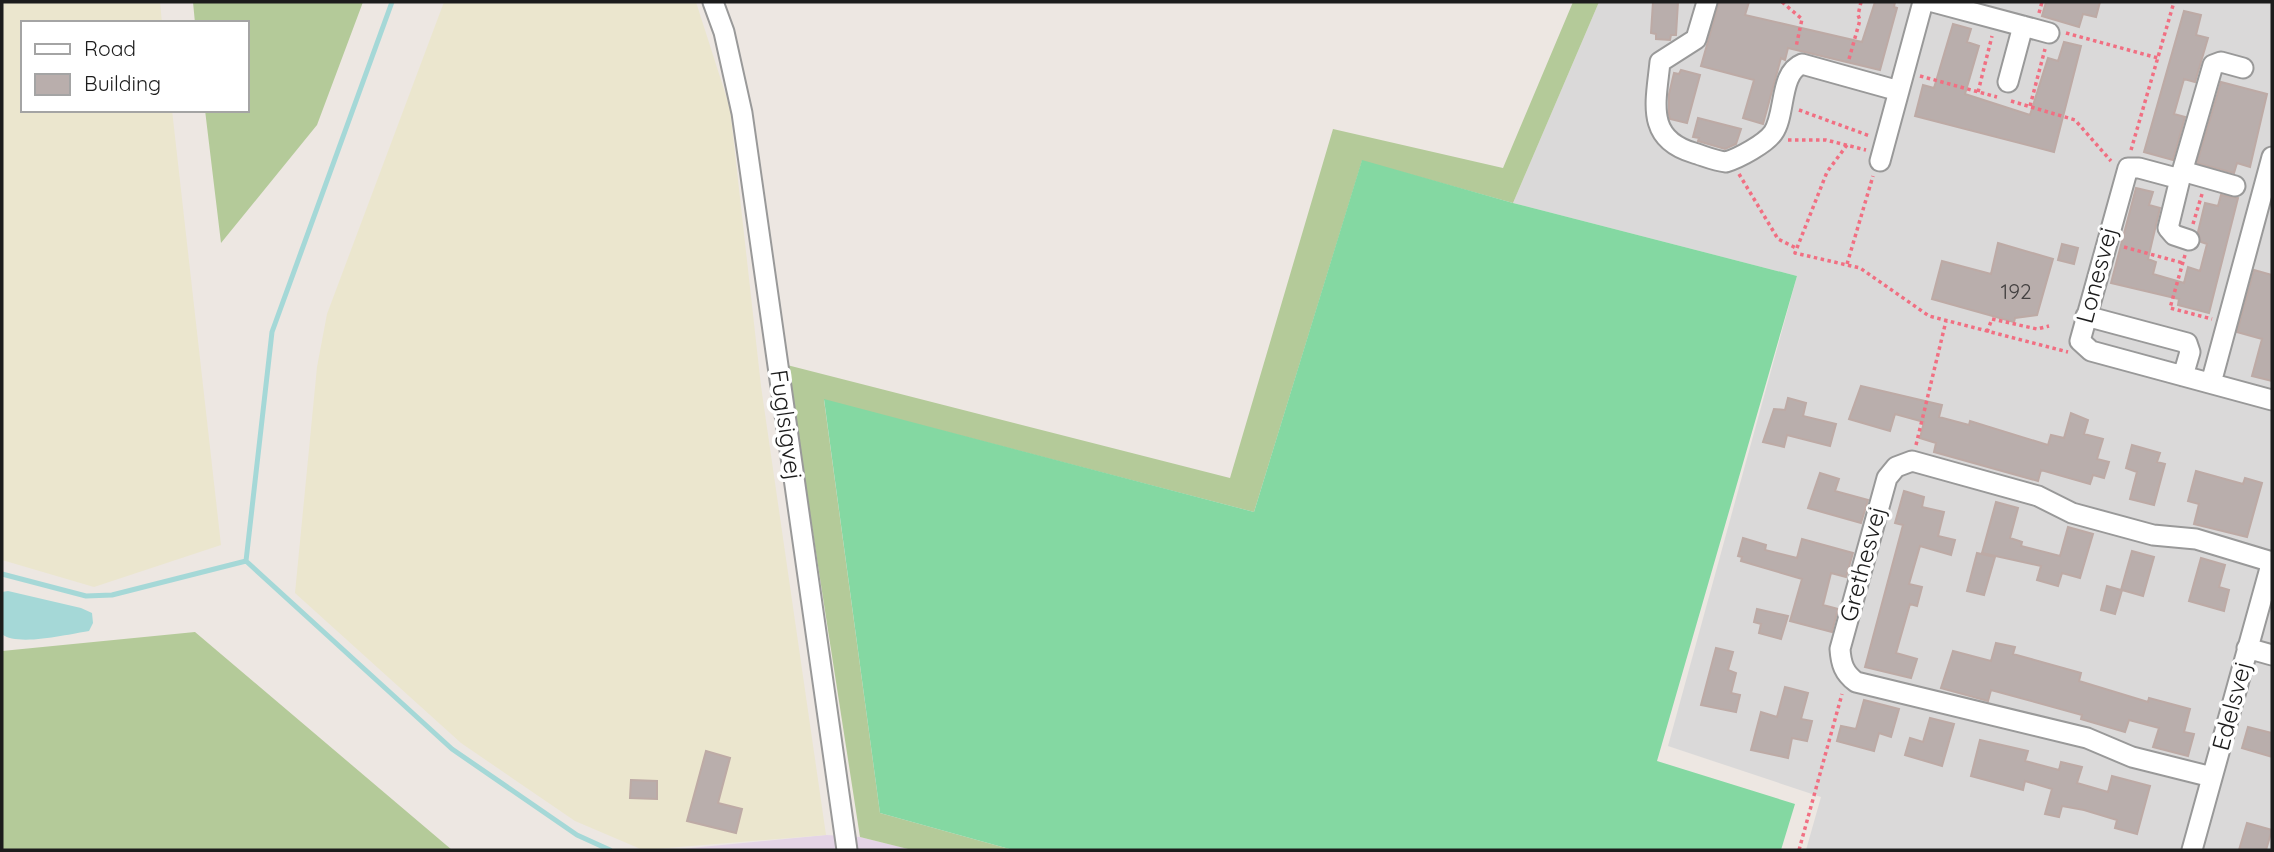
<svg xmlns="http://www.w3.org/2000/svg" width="2274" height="852" font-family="Quicksand,sans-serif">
<rect width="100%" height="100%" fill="#ede7e2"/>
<path fill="#dad9d9" d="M 1599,2 L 2272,2 L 2272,850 L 1806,850 L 1821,797 L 1668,746 L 1797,276 L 1513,203 Z"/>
<path fill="#e4d4e6" d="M 826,835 L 860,837 L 912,850 L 670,850 Z"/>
<path fill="#ebe6ce" d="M 2,2 L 160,2 L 162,23 L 23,23 L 23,110 L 172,110 L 221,545 L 94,587 L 2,560 Z
M 444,2 L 696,2 L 730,108 L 761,386 L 826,835 L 643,850 L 575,821 L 461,743 L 295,593 L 317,367 L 327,314 Z"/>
<path fill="#b4ca99" d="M 193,2 L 363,2 L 317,125 L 221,243 L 205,110 L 247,110 L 247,23 L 195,23 Z
M 1573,2 L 1599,2 L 1513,203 L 1362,161 L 1254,512 L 824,400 L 880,813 L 1013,850 L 912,850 L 860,837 L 787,365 L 1230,478 L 1333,129 L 1503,168 Z
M 195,632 L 452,850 L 2,850 L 2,651 Z"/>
<path fill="#84d8a2" d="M 1362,160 L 1513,203 L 1797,276 L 1657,761 L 1795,804 L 1781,850 L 1013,850 L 880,813 L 824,399 L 1254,512 Z"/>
<path fill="#a5d8d7" d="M 8,591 L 81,608 L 92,613 L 93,623 L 89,631 C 69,634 17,647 2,634 L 2,592 Z"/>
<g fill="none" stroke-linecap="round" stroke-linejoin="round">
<path stroke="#a5d8d7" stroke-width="5" d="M 392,2 L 272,332 L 246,561 L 452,749 L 577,835 L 610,850
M 2,574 L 86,596 L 112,595 L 246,561"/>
</g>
<path fill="#b9aeac" stroke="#bdaaa5" stroke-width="2" d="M 1653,2 L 1678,2 L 1676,35 L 1671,35 L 1670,40 L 1656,39 L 1656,34 L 1651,33 Z
M 1719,2 L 1749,2 L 1745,15 L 1862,42 L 1875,2 L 1895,2 L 1894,7 L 1897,8 L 1880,70 L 1788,48 L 1785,60 L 1781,58 L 1763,124 L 1743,118 L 1754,80 L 1701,66 Z
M 2046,2 L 2100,2 L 2096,17 L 2083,14 L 2079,27 L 2042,16 Z
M 2184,11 L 2201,15 L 2196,35 L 2208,38 L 2195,82 L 2184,79 L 2174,114 L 2185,117 L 2173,160 L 2144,152 Z
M 1953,24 L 1971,29 L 1967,42 L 1979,46 L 1965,94 L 2030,115 L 2048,58 L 2058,61 L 2064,42 L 2081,46 L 2054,152 L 1915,116 L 1923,85 L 1934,88 Z
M 1681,70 L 1700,75 L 1687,123 L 1670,119 L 1669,115 L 1669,94 L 1674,73 L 1679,74 Z
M 2221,82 L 2267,94 L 2250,167 L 2237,163 L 2234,173 L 2197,163 Z
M 1698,118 L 1741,129 L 1736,144 L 1725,149 L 1698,141 L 1699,138 L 1693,137 Z
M 2136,188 L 2153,192 L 2149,205 L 2160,208 L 2148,259 L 2156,262 L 2153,274 L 2184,283 L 2188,267 L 2200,271 L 2207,244 L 2201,242 L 2198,232 L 2205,203 L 2218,206 L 2221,195 L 2238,198 L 2209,313 L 2178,305 L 2179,299 L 2111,283 Z
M 1998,243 L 2053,259 L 2037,315 L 2015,318 L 2014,322 L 1932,299 L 1942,261 L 1991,274 Z
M 2062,244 L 2078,248 L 2074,264 L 2058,260 Z
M 2254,270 L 2272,275 L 2272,381 L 2252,376 L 2262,339 L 2237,332 Z
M 1861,386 L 1942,405 L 1939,417 L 1969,425 L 1970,421 L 2048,445 L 2051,435 L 2064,438 L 2071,413 L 2088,420 L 2084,434 L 2103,439 L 2097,459 L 2109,462 L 2104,478 L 2093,475 L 2090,484 L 2041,470 L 2038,481 L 1934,452 L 1936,443 L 1920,438 L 1924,422 L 1895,414 L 1890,431 L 1849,419 Z
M 1788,398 L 1806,403 L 1803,416 L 1836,424 L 1830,446 L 1787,435 L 1784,447 L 1763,442 L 1774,409 L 1785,410 Z
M 2132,445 L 2160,453 L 2157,462 L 2165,464 L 2154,505 L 2130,499 L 2137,472 L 2126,468 Z
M 2196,471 L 2243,484 L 2245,478 L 2262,483 L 2247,537 L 2194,524 L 2199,504 L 2188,501 Z
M 1820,473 L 1839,479 L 1835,491 L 1868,500 L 1861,523 L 1808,508 Z
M 1904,491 L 1924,497 L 1922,507 L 1944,512 L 1938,536 L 1955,540 L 1951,555 L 1920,546 L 1909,584 L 1922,587 L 1917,606 L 1910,604 L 1896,653 L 1917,659 L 1911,678 L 1865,667 L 1903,525 L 1895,523 Z
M 1996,502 L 2018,508 L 2010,538 L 2022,542 L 2021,546 L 2060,556 L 2068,527 L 2093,534 L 2080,578 L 2062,573 L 2058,586 L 2037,580 L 2041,566 L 1982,553 Z
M 1743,538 L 1766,545 L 1765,550 L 1797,558 L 1802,539 L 1853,553 L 1846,577 L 1831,573 L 1823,605 L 1838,609 L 1832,632 L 1790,621 L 1802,579 L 1741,561 L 1742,557 L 1738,556 Z
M 2132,551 L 2154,557 L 2143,596 L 2122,590 L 2115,614 L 2101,610 L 2107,586 L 2121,590 Z
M 1977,553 L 1995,557 L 1984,595 L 1967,591 Z
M 2201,558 L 2225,565 L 2219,587 L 2229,590 L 2224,611 L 2189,601 Z
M 1757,609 L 1788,616 L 1781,639 L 1759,633 L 1761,624 L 1754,622 Z
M 1996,643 L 2015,647 L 2013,654 L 2081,673 L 2079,681 L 2148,702 L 2149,698 L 2190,709 L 2184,732 L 2194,734 L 2188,756 L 2153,747 L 2159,728 L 2129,720 L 2125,732 L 2081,719 L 2082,715 L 1991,690 L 1988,701 L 1941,688 L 1953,651 L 1991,661 Z
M 1716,648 L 1733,652 L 1728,670 L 1736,673 L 1731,693 L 1740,695 L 1736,712 L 1701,705 Z
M 1785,687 L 1808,693 L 1801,719 L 1812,721 L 1807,741 L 1792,738 L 1788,758 L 1751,750 L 1761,712 L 1777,717 Z
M 1864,700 L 1899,709 L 1891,737 L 1879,733 L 1874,751 L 1837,741 L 1841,726 L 1856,729 Z
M 1930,718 L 1954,724 L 1942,766 L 1905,755 L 1910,738 L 1923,742 Z
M 2248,727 L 2272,733 L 2272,757 L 2242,748 Z
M 1980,740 L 2028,751 L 2025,761 L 2059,770 L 2061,762 L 2082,767 L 2077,783 L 2108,792 L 2112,776 L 2150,786 L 2137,834 L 2115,828 L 2117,820 L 2084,810 L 2062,806 L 2059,817 L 2045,814 L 2052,789 L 2025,781 L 2023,790 L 1971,776 Z
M 706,751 L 730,758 L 718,803 L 742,809 L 736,833 L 687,821 Z
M 631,780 L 657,781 L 657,799 L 630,798 Z
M 2247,823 L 2272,830 L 2266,850 L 2239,850 Z"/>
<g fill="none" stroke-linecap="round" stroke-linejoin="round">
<g stroke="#999" stroke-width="23">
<path id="minor" d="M 713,2 L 724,32 L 742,113 L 847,850
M 1707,2 L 1696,39 L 1660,62 C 1656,102 1645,139 1694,153 C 1704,156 1715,161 1726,162 C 1739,158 1765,144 1773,133 C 1786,115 1779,73 1802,64 L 1899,91
M 1933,2 L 2049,33
M 2008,82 L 2023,26
M 1880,161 L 1923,2
M 2182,171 L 2235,186
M 2180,179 L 2213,65 L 2221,62 L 2243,68
M 2189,240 L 2174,235 L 2168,228 L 2180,179 L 2139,168 L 2128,168 L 2080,341 L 2091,351 L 2272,400
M 2086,316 L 2187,343 L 2190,352 L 2183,376
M 2211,383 L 2272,157
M 2247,648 L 2272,655
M 2212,777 L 2132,757 L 2087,738 L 1856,682 C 1844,673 1841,664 1840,649 L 1887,478 L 1896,467 L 1912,461 L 2038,496 L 2072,513 L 2153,535 L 2196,539 L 2272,562
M 2192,850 L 2272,561"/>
</g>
<path stroke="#f16f82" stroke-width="3.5" stroke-dasharray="3.5 3.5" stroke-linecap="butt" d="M 1782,2 L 1802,19 L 1796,47
M 2039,13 L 2042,2
M 2066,33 L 2158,58
M 1849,59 L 1860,20 L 1858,15 L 1861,2
M 1920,76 L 1997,97
M 1978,92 L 1992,36
M 2011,101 L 2075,120 L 2111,161
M 2030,106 L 2045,49
M 1799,110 L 1870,136
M 1788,140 L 1826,140 L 1866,150
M 1847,145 L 1827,172 L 1795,253 L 1860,268 L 1929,316 L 2068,352
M 2131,150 L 2174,2
M 1739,174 L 1778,239 L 1796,248
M 2193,224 L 2202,194
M 2124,247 L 2183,263
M 2185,255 L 2170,308 L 2212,319
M 1847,264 L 1873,176
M 1987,332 L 1992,319 L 2037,329 L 2049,326
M 1916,445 L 1946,321
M 1799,850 L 1842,694"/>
<use href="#minor" stroke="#fff" stroke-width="19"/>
</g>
<g text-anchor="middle" stroke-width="7" stroke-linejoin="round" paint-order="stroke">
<g font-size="21" fill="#434040">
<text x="2016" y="299">192</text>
</g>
<g font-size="24" fill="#1c1c1c" stroke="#fff">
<text transform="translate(2097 275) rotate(-75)" y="8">Lonesvej</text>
<text transform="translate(786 425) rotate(82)" y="8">Fuglsigvej</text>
<text transform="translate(1863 564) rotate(-75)" y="8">Grethesvej</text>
<text transform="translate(2232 706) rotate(-75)" y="8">Edelsvej</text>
</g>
</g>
<rect width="2274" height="852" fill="none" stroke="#1c1c1c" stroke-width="7"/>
<rect x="21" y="21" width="228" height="91" fill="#ffffff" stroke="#a4a4a4" stroke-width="2"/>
<rect x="35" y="44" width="35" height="10" fill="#ffffff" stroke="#a4a4a4" stroke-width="2"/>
<text x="84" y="56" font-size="21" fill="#1c1c1c">Road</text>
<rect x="35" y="74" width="35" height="21" fill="#b9aeac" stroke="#a4a4a4" stroke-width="2"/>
<text x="84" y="91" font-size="21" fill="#1c1c1c">Building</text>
</svg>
